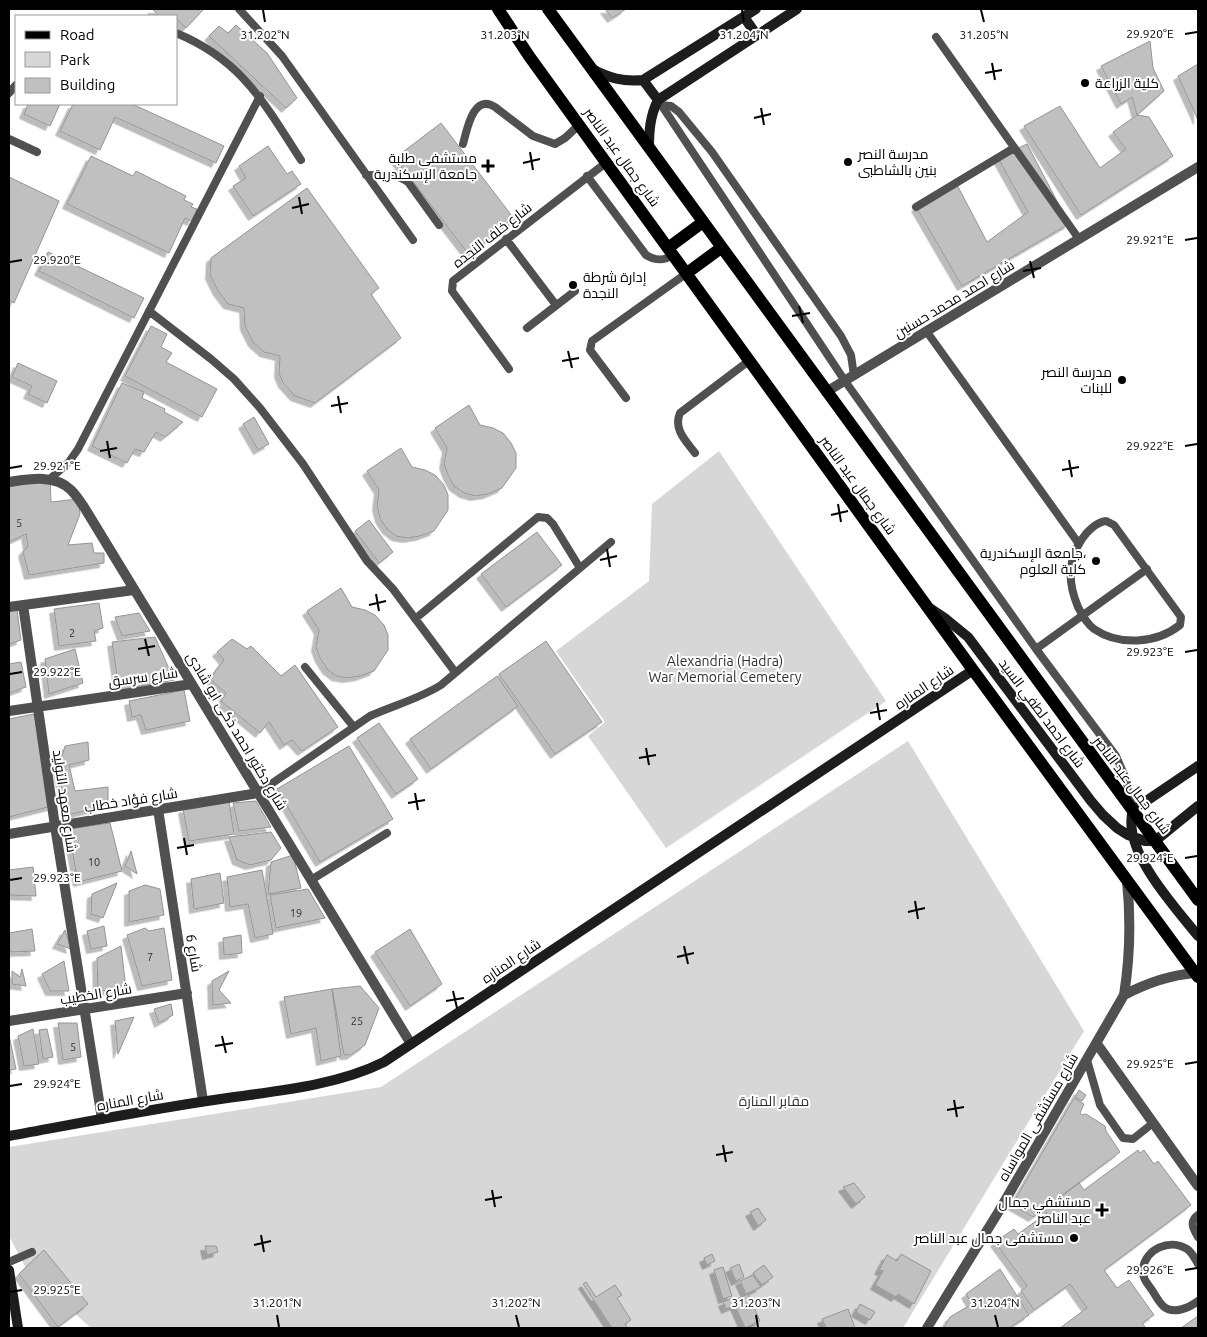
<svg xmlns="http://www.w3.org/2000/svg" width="1207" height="1337" font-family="Ubuntu,Cairo,sans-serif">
<defs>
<filter id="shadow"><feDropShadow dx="-4.5" dy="4.5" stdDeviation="0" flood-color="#0004"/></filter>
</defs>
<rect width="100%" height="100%" fill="#fff"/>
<path fill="#d7d7d7" d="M 719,451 L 886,701 L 666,848 L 588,736 L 605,722 L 556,651 L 649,581 L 652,504 Z
M 908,741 L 1084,1031 L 903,1328 L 91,1328 L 28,1272 L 9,1236 L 9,1147 L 381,1087 Z"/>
<path fill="#c0c0c0" stroke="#949494" filter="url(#shadow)" d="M 152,9 L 204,9 L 186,28 L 176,18 L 176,16 L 160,16 Z
M 605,9 L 626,9 L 612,18 Z
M 236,25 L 267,53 L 297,98 L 286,108 L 209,36 L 219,26 L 228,33 Z
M 1150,41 L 1153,68 L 1164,91 L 1137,115 L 1132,97 L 1121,104 L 1101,66 Z
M 1198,64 L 1198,120 L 1178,76 Z
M 28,104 L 60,104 L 50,126 L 24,114 Z
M 73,104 L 132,104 L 224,146 L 216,163 L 115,117 L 100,150 L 60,131 Z
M 1060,106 L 1100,168 L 1126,149 L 1113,132 L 1137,115 L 1149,117 L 1173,156 L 1081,215 L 1024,126 Z
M 441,123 L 515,220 L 469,255 L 395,158 Z
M 1027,144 L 1069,224 L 962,286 L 916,207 L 956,183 L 987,242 L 1028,212 L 998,158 Z
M 268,146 L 287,174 L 292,171 L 301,184 L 253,216 L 233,186 L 246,178 L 239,166 Z
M 91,156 L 133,176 L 136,171 L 186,196 L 184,200 L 193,204 L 191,207 L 197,209 L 192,221 L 185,218 L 169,253 L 67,204 Z
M 9,177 L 59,201 L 14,303 L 9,300 Z
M 307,188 L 379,288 L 371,294 L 401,338 L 315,403 L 295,396 L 283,383 L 279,373 L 280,356 L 264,352 L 253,342 L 245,326 L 244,308 L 228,304 L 218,291 L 210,275 L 211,258 Z
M 48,252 L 144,298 L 134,318 L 39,271 Z
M 151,326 L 167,334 L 161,347 L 172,353 L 166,362 L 217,389 L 202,417 L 125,376 Z
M 18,363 L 57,381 L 47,403 L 28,394 L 32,386 L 12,377 Z
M 122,383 L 144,392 L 142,398 L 165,409 L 164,412 L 183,422 L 165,437 L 156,432 L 144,452 L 135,449 L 127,463 L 92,446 Z
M 469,405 L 480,425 L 493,428 L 503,433 L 511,443 L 516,453 L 516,468 L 502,488 L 488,494 L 475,496 L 464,493 L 454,486 L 448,475 L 444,464 L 447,448 L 435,428 Z
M 254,417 L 269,444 L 258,450 L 243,424 Z
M 401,448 L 412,467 L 425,470 L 435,475 L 444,485 L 448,495 L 448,510 L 434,531 L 420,536 L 407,538 L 396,536 L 387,529 L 380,518 L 377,506 L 379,490 L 367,471 Z
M 50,479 L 51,502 L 78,499 L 80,514 L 68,545 L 92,543 L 94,553 L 104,553 L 104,563 L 29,575 L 23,552 L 28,546 L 26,534 L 9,542 L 9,487 Z
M 369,520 L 393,552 L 379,563 L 355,531 Z
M 537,532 L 562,565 L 506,607 L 481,574 Z
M 341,588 L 352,607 L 365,610 L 375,615 L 384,625 L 388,635 L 388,650 L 374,671 L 360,676 L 347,678 L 336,676 L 327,669 L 320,658 L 316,647 L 319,630 L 307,611 Z
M 99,603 L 103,628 L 94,631 L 96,641 L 59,646 L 54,609 Z
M 17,610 L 21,640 L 9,644 L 9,611 Z
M 139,613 L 150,631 L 122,636 L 115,617 Z
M 155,637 L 174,680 L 119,690 L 112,642 Z
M 232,639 L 247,649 L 251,646 L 281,676 L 295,665 L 338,727 L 302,751 L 292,740 L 284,745 L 269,722 L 260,733 L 221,701 L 226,693 L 210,679 L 224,660 L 217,652 Z
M 546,641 L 602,722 L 555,754 L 499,674 Z
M 75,649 L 83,683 L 49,694 L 45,659 Z
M 21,662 L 26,687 L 9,693 L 9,664 Z
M 497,676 L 518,706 L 431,769 L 410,739 Z
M 184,690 L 190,721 L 146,730 L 141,715 L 132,717 L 129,701 Z
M 34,714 L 52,806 L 9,817 L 9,719 Z
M 379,723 L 418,779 L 396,794 L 357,738 Z
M 88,742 L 89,760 L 69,765 L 75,791 L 108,787 L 108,805 L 68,815 L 58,770 L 65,746 Z
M 349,746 L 393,819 L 320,862 L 277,789 Z
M 256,801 L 271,827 L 239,831 L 233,803 Z
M 229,802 L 234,834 L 189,841 L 183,809 Z
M 110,823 L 122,871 L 78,882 L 68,829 Z
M 271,832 L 281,848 L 271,860 L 250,865 L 237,860 L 229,837 Z
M 131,851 L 137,874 L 125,866 Z
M 293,855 L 301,888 L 268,894 L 271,862 Z
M 33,867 L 36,896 L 9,895 L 9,870 Z
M 262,870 L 273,934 L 255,938 L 248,904 L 230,907 L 227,877 Z
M 220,873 L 224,903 L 194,909 L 191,879 Z
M 117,883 L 103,918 L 91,914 L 92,894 Z
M 145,885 L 160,889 L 164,915 L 129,922 L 129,891 Z
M 308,889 L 325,918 L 276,928 L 270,895 Z
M 104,926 L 107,946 L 91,949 L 87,931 Z
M 145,928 L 149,931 L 164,928 L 172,980 L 142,986 L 127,935 Z
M 32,929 L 35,951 L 11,952 L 9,948 L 9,933 Z
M 410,929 L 442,984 L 410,1006 L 375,952 Z
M 65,930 L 71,949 L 57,944 Z
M 241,935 L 242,953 L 224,955 L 223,938 Z
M 121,946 L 126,989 L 98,991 L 97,958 Z
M 64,961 L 69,991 L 50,991 L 42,974 Z
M 22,969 L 26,986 L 12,984 L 12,971 L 20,977 Z
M 229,971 L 219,990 L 231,1003 L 213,1005 L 212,981 Z
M 360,986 L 379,1008 L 365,1045 L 351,1055 L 344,1055 L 332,989 Z
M 332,989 L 341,1056 L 321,1061 L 316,1028 L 291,1034 L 284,997 Z
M 171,1004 L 173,1015 L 159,1023 L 154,1009 Z
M 134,1017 L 118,1054 L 115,1021 Z
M 58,1023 L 77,1023 L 81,1057 L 63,1060 Z
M 33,1029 L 39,1064 L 24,1066 L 18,1036 Z
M 47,1029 L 53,1057 L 43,1059 L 39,1030 Z
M 9,1035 L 16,1069 L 9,1070 Z
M 1079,1090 L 1086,1095 L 1082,1101 L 1075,1097 Z
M 1074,1098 L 1084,1104 L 1080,1113 L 1082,1115 L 1086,1114 L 1105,1126 L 1106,1131 L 1120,1152 L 1033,1217 L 1012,1205 Z
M 1138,1150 L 1140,1153 L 1144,1150 L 1154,1164 L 1158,1161 L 1191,1205 L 1104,1270 L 1117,1288 L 1129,1280 L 1154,1315 L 1142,1323 L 1146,1328 L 1060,1328 L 1087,1308 L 1070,1284 L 1034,1310 L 1021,1291 L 1027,1286 L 995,1242 L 1014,1229 L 1018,1234 L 1047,1213 L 1044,1209 L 1079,1183 L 1084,1190 Z
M 854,1183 L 865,1197 L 856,1204 L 843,1187 Z
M 758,1208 L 766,1220 L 758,1226 L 750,1212 Z
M 205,1246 L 216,1246 L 218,1252 L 207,1255 Z
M 44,1250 L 88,1304 L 58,1327 L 19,1274 Z
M 712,1254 L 715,1261 L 707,1265 L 704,1258 Z
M 901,1254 L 931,1271 L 914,1304 L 898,1294 L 896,1297 L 875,1285 L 883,1271 L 879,1270 L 887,1255 L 897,1261 Z
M 739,1264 L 744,1277 L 736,1281 L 730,1268 Z
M 764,1265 L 773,1277 L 762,1285 L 753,1273 Z
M 723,1267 L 732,1296 L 723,1299 L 714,1270 Z
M 1000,1269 L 1029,1315 L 1009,1328 L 944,1328 L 950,1317 L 972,1304 L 966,1294 Z
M 753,1275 L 761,1287 L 746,1294 L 740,1281 Z
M 586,1282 L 596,1297 L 615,1285 L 622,1295 L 617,1298 L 631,1320 L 625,1324 L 627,1328 L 612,1328 L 583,1284 Z
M 748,1294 L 760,1321 L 745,1328 L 733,1301 Z
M 732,1298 L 735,1305 L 726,1309 L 723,1302 Z
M 860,1304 L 875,1312 L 870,1320 L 856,1312 Z
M 848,1309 L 855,1328 L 826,1328 L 822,1319 Z
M 1198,1316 L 1198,1328 L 1181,1328 Z"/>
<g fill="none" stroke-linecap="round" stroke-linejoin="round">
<path stroke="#505050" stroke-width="8" d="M 239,9 L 282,56 L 413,240
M 176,33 C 242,60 264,103 301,160
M 936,37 L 1079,239
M 9,93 L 16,85
M 658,100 L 845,381 L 1036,649 L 1116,756 L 1126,779 L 1132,806
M 660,105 L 671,106 L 679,112 L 712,152 L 841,336 L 851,355 L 854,376
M 9,139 L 37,152
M 463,144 C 467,130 473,93 495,107 L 533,136 L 555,144 L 565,138 L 580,124
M 366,175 C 381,175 396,173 408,182 L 439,225
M 587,176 L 646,255 C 656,261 664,261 673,255
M 916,207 L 1014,148
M 506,239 L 556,305
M 149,311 L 211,359 L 234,379 L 260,408 L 303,464 L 367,561 L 393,589 L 455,672
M 527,328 L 575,291
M 927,332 L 1079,544
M 509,369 L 452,291 L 453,281 L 607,162
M 626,398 L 590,350 L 592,341 L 687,273
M 695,453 C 686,441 673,429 680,413 L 750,360
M 50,479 L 69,462 L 78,449 L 260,96
M 1106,521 L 1114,525 L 1181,617 L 1180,625 C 1156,644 1119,646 1094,629 C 1087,624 1082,615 1078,607 C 1068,583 1067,561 1082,539 C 1087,531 1097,522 1106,521 Z
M 415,619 L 538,517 L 547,518 L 553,524 L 580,568
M 1036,649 L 1147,569
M 305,667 L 353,726
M 258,793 L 370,716 C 394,705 419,699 441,685 L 611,542
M 311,880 L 387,833
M 1087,1060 L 1100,1105 L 1123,1138 L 1133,1139 L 1153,1123
M 1198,1215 C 1189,1222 1193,1228 1198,1237
M 9,1262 L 32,1252
M 1198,1264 C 1195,1259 1192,1252 1187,1249 C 1170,1238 1145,1249 1143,1269 C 1142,1278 1147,1283 1152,1290 C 1155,1295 1159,1302 1163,1306 C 1173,1315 1189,1308 1198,1301"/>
<path stroke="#505050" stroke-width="10" d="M 826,392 L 1198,167
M 9,482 C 29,479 55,474 71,490 C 76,495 80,501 84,507 L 411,1044
M 23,605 L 55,826 L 102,1119
M 9,607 L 134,590
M 9,711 L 192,684
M 158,809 L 203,1101
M 9,834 L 258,793
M 1124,995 C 1147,983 1169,975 1195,973
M 9,1021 L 187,993
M 1097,1044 L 1198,1186
M 927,1328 L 999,1211 L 1124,995 C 1130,957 1131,920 1127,881"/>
<path stroke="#1d1d1d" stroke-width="10" d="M 744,17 L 756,34
M 592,69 C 609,78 623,82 643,80 L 658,100
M 643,80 L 756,9
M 649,148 C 649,131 650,116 658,100 L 797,9
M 931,609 L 946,619 L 968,637 L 1091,801 L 1103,815 L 1117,828 L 1128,835 L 1145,841 L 1155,841 L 1198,806
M 1198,766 L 1133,810 C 1121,850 1175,907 1198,936
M 9,1136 C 75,1124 141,1111 207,1101 C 264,1092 332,1088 384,1062 L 973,670
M 9,1270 L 18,1328"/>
<path stroke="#000" stroke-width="12" d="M 498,9 L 529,56 L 973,670 L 1198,977
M 548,9 L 1198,900
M 668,248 L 703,222
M 687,273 L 721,248"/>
</g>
<path fill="none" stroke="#000" stroke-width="2" d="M 263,10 L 265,22M 502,10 L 505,22M 742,10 L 744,22M 981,10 L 984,22M 1185,34 L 1197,32M 992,63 L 995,80M 985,73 L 1002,70M 761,108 L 764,125M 754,118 L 771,114M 530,152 L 533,170M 523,163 L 540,159M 299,197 L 302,214M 292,208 L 309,204M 1185,240 L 1197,238M 1030,261 L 1034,278M 10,262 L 22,260M 1023,271 L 1041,268M 799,306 L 803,323M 792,316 L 810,313M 568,351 L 572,368M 562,361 L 579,358M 338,396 L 341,413M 331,406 L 348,403M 107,441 L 110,458M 1185,446 L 1197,444M 100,451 L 117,448M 1069,460 L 1072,477M 10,468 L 22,466M 1062,470 L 1079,467M 838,504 L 841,522M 831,515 L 848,511M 607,549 L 610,567M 600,560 L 617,556M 376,594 L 379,611M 369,605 L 386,601M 145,639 L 149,656M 138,649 L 155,646M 1185,652 L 1197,650M 10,674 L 22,672M 877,703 L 880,720M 870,713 L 887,710M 646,748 L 649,765M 639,758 L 656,755M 415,793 L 418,810M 408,803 L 425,800M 184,838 L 187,855M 177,848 L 194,845M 1185,858 L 1197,856M 10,880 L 22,878M 915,901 L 918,919M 908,912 L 925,908M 684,946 L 688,964M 677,957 L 694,953M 453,991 L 457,1008M 446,1001 L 464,998M 222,1036 L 226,1053M 215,1046 L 233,1043M 1185,1064 L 1197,1062M 10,1086 L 22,1084M 954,1100 L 957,1117M 947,1110 L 964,1107M 723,1145 L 726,1162M 716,1155 L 733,1152M 492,1190 L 495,1207M 485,1200 L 502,1197M 261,1235 L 264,1252M 254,1245 L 271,1241M 1185,1270 L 1197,1268M 10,1292 L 22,1290M 277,1315 L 279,1327M 516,1315 L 519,1327M 756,1315 L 758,1327M 995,1315 L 998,1327"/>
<g fill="#000" stroke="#fff" stroke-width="2">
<circle cx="1085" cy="83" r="5"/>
<circle cx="848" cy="162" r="5"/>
<path d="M485.5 158.5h5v5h5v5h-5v5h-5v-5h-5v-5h5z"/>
<circle cx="573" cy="285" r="5"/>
<circle cx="1122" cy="380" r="5"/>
<circle cx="1096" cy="561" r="5"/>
<path d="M1099.5 1202.5h5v5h5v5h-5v5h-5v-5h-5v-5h5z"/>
<circle cx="1074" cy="1238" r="5"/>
</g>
<g text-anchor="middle" stroke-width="4" stroke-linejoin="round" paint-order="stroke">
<g font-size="11" fill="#303030">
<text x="19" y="527">5</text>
<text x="72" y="637">2</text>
<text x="94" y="866">10</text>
<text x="296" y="917">19</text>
<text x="150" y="961">7</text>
<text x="357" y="1025">25</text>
<text x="73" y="1051">5</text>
</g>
<g font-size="14" fill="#000" stroke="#fff" text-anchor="end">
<text x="1095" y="88" text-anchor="start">كلية الزراعة</text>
<text x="858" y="159" text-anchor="start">مدرسة النصر<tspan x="858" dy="16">بنين بالشاطبى</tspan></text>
<text x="477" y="163">مستشفى طلبة<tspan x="477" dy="16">جامعة الإسكندرية</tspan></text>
<text x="583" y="282" text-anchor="start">إدارة شرطة<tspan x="583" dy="16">النجدة</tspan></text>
<text x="1112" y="377">مدرسة النصر<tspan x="1112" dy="16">للبنات</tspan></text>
<text x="1086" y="558">جامعة الإسكندرية،<tspan x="1086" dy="16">كلية العلوم</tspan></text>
<text x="1091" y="1207">مستشفي جمال<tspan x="1091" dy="16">عبد الناصر</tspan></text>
<text x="1064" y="1243">مستشفى جمال عبد الناصر</text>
</g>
<g font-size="14" fill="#000" stroke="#fff">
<text transform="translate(622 157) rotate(54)" y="5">شارع جمال عبد الناصر</text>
<text transform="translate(492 235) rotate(-38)" y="5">شارع خلف النجده</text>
<text transform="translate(954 299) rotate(-31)" y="5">شارع احمد محمد حسنين</text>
<text transform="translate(858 485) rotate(54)" y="5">شارع جمال عبد الناصر</text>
<text transform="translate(143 677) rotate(-8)" y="5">شارع سرسق</text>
<text transform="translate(924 687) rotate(-34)" y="5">شارع المناره</text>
<text transform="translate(1042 713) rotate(53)" y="5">شارع احمد لطفي السيد</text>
<text transform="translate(237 731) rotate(59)" y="5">شارع دكتور احمد ذكى ابو شادى</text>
<text transform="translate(1132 785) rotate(53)" y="5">شارع جمال عبد الناصر</text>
<text transform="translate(131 800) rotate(-9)" y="5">شارع فؤاد خطاب</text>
<text transform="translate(65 801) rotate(82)" y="5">شارع معهد التوليد</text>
<text transform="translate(194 953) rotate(81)" y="5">شارع 6</text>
<text transform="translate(511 961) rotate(-34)" y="5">شارع المناره</text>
<text transform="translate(96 994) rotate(-9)" y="5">شارع الخطيب</text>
<text transform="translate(130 1100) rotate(-10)" y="5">شارع المناره</text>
<text transform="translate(1038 1117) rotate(-60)" y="5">شارع مستشفى المواساه</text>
</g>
<g font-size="14" fill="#2e2e2e" stroke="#fff">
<text x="725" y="666">Alexandria (Hadra)<tspan x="725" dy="16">War Memorial Cemetery</tspan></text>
<text x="774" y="1106">مقابر المنارة</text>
</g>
</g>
<g font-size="12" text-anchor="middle" fill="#000" stroke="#fff" stroke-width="4" stroke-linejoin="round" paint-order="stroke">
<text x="1150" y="38">29.920°E</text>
<text x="984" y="39">31.205°N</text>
<text x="265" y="39">31.202°N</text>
<text x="505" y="39">31.203°N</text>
<text x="744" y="39">31.204°N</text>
<text x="1150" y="244">29.921°E</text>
<text x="57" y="264">29.920°E</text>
<text x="1150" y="450">29.922°E</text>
<text x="57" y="470">29.921°E</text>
<text x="1150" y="656">29.923°E</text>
<text x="57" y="676">29.922°E</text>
<text x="1150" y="862">29.924°E</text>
<text x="57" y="882">29.923°E</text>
<text x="1150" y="1068">29.925°E</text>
<text x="57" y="1088">29.924°E</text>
<text x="1150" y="1274">29.926°E</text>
<text x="57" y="1294">29.925°E</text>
<text x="277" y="1307">31.201°N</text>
<text x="516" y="1307">31.202°N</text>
<text x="756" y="1307">31.203°N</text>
<text x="995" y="1307">31.204°N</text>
</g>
<rect width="1207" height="1337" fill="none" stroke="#000000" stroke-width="20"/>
<rect x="15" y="15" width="162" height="90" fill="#ffffff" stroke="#999999"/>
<rect x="25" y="31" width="25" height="8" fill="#000000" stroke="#999999"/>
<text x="60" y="40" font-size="15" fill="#000000">Road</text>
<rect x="25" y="52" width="25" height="15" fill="#d7d7d7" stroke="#999999"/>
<text x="60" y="65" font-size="15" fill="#000000">Park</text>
<rect x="25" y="78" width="25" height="15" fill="#c0c0c0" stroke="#999999"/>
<text x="60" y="90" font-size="15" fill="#000000">Building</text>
</svg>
